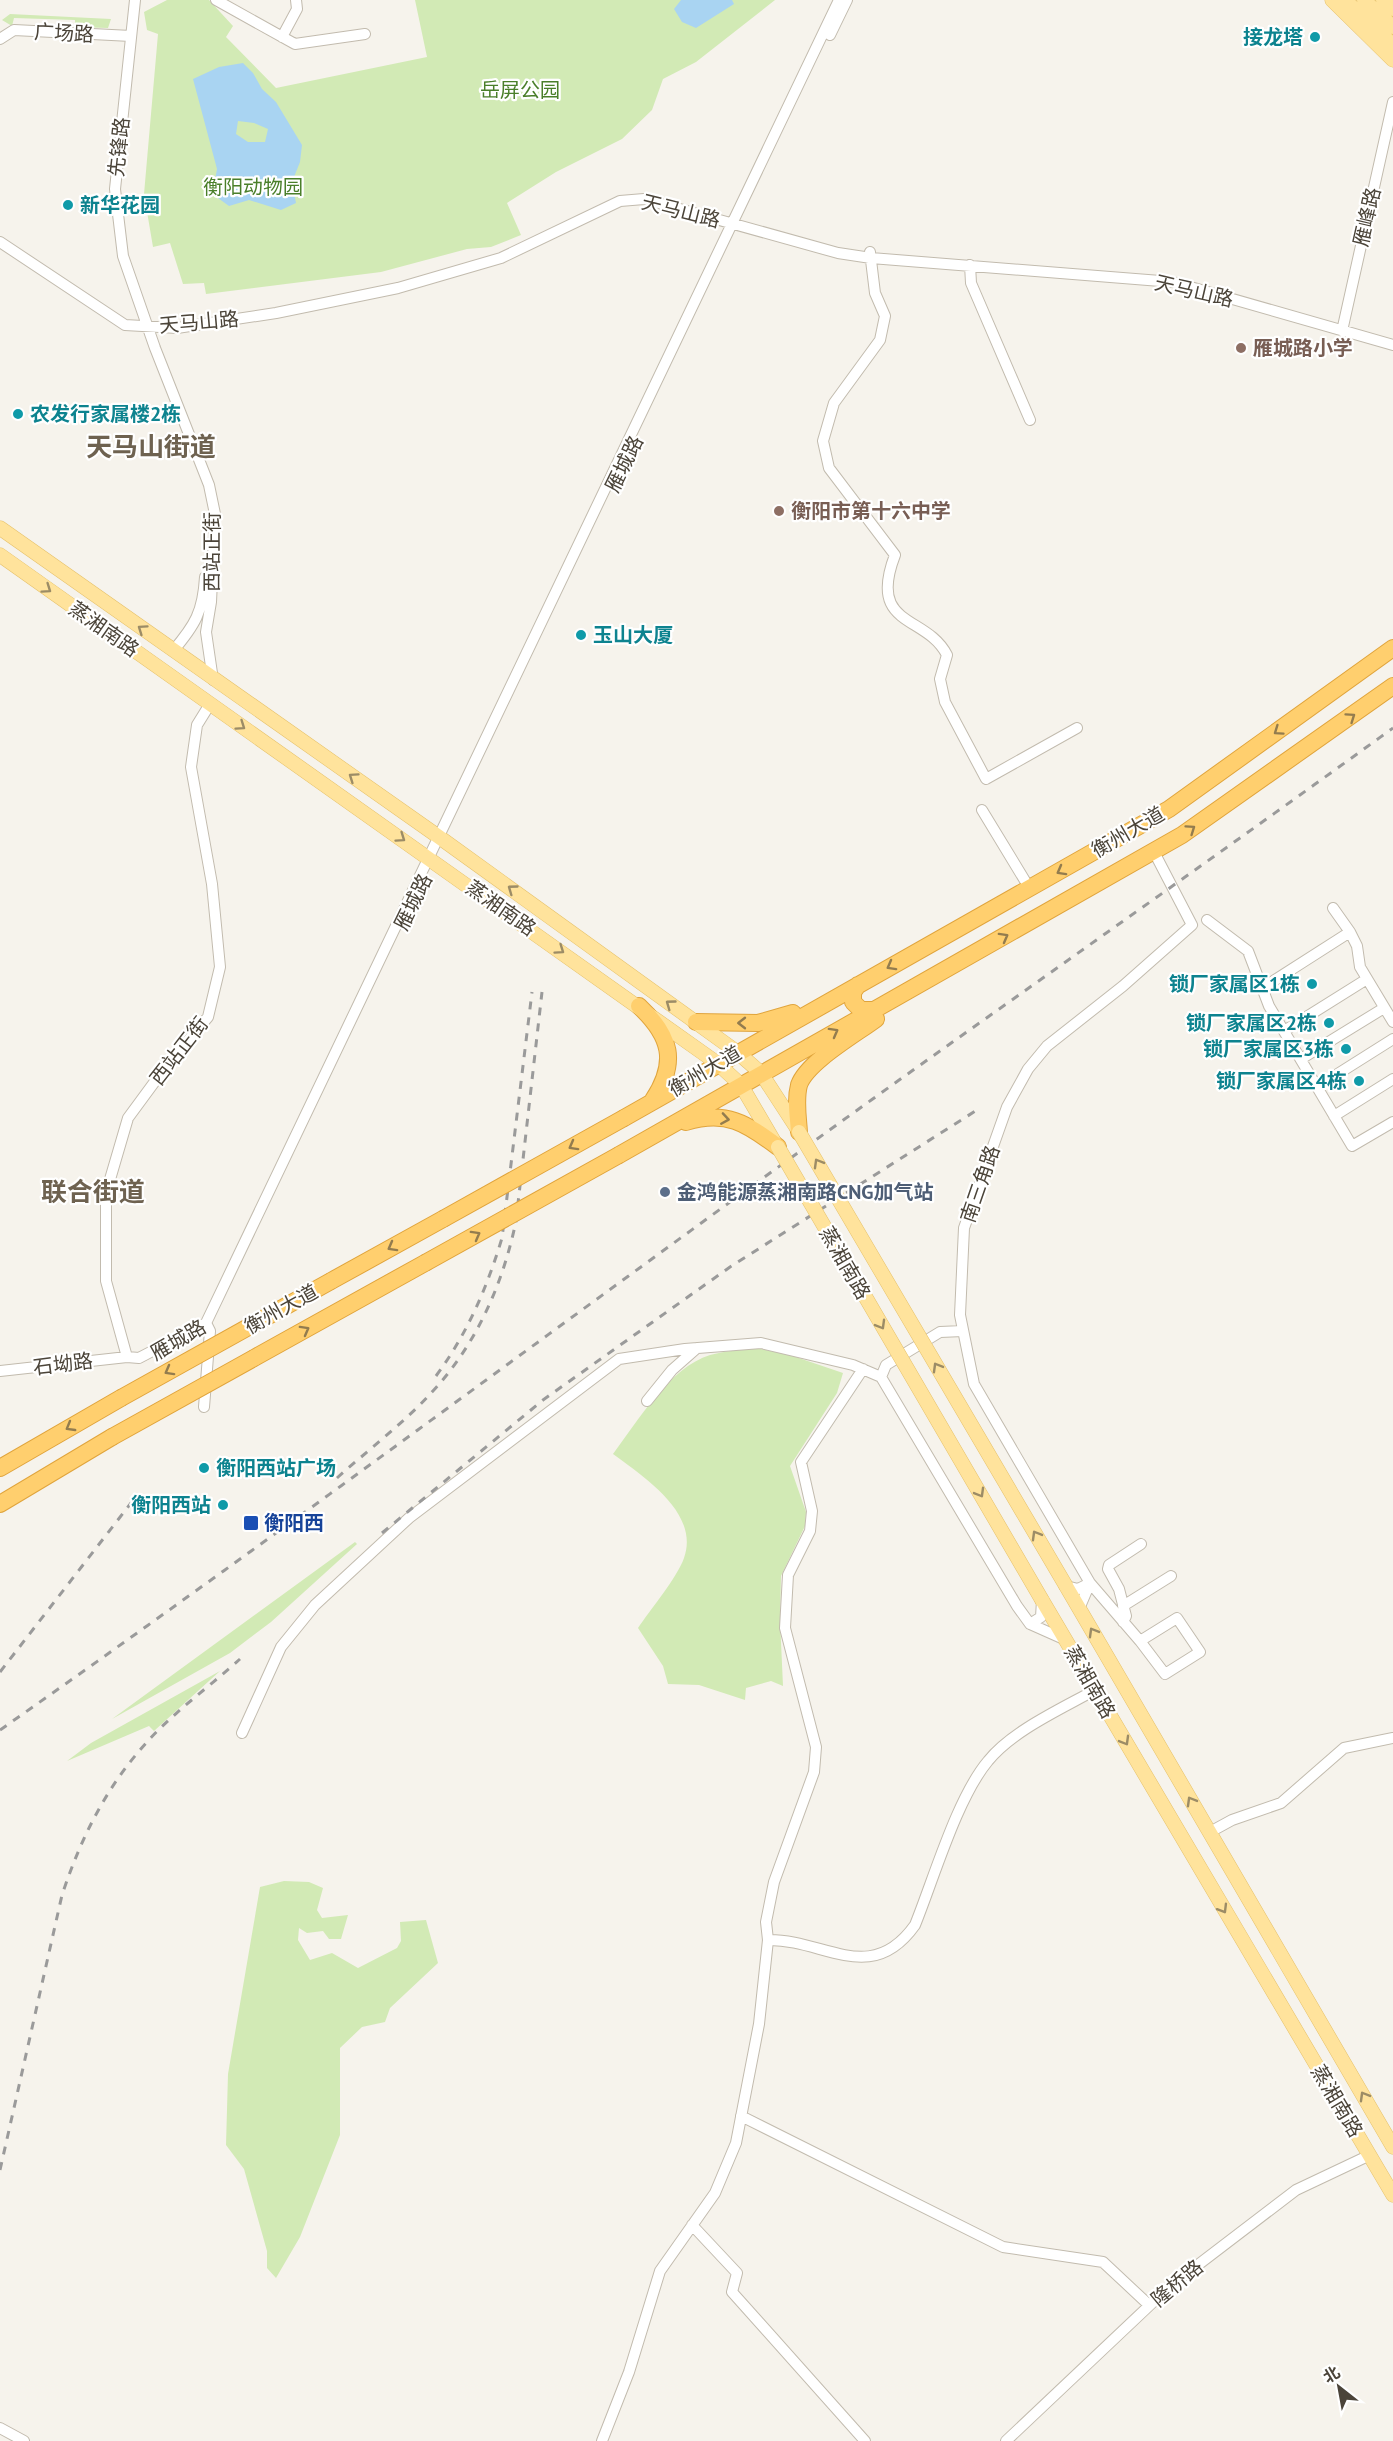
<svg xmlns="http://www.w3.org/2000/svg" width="1393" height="2441" font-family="'PT Sans','Noto Sans SC',sans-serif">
<rect width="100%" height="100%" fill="#f6f3ec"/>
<path fill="#d2eab5" d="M 167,0 L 209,0 L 233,26 L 226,37 L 276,88 L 427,57 L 415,0 L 775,0 L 696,62 L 663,79 L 652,110 L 622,139 L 556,172 L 507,203 L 521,235 L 491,247 L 467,249 L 381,272 L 206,294 L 204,283 L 183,284 L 170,243 L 153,247 L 144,194 L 158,34 L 147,30 L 144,12 Z
M 10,14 L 111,19 L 108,28 L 75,27 L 75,20 L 14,18 L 12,26 L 2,20 Z
M 756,1348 L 790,1355 L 843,1373 L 837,1393 L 790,1466 L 806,1512 L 805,1526 L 781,1576 L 780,1620 L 783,1686 L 771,1681 L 746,1688 L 745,1700 L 699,1685 L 668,1684 L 663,1666 L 638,1628 C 650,1610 677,1578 684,1558 C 700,1513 644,1477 613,1454 C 637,1422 670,1367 710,1355 C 724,1351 742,1350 756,1348 Z
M 355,1542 L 357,1544 L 271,1622 L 230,1653 L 112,1719 Z
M 220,1671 L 154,1731 L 149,1726 L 67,1761 L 91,1743 Z
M 284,1881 L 309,1882 L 323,1888 L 317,1910 L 322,1918 L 348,1915 L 341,1939 L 329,1939 L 323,1931 L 307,1933 L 299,1928 L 298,1940 L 310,1960 L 332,1953 L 358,1968 L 397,1948 L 401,1941 L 400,1922 L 426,1920 L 438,1963 L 390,2008 L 385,2022 L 362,2027 L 340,2048 L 340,2135 L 300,2237 L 276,2278 L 267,2268 L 267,2251 L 244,2169 L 226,2145 L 228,2074 L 260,1887 Z"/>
<path fill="#a9d4f2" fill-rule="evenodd" d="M 681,0 L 732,0 L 734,4 L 696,28 L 682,22 L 674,9 Z
M 243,63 L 253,73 L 262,89 L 276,102 L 302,145 L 300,162 L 292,182 L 296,203 L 281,210 L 249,200 L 229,206 L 218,198 L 214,185 L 217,169 L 193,79 L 219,67 ZM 238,121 L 254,123 L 268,129 L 265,142 L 248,142 L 236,134 Z"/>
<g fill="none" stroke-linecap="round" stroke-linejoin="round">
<g stroke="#c2bbae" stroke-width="12">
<path id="minor" d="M 135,0 L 115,189 L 123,256 L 155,348 L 209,485 L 215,514 L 211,602 L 206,632 L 213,680
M 216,0 L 295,44 L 365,34
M 830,35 L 847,0
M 282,37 L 297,9 L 296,0
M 0,39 L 14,30 L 131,36
M 0,242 L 125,325 L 177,328 L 276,313 L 398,288 L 501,258 L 620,201 L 644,199 L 838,253 L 871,258 L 1173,282 L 1393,345
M 870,252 L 875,293 L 885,316 L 880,340 L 834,403 L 823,441 L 829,468 L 895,555 C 867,628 926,614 947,655 L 940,679 L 945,702 L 986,779 L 1077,728
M 970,265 L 971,283 L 1030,420
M 1342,331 L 1393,102
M 173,651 C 195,625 203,612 205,577
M 982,810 L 1030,889
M 1333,908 L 1350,932 L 1357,946 L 1360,967 L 1393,1022
M 1207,920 L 1248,951 L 1269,1006 L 1352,1146 L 1393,1122
M 1261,989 L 1350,932
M 1284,1031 L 1367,979
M 1301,1059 L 1384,1008
M 1317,1087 L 1393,1039
M 1334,1116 L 1393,1079
M 127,1357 L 106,1281 L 106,1193 L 128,1118 L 167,1065 L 208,1017 L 220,967 L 212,884 L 191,767 L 197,725 L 210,704
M 0,1371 L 127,1357 L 139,1358 L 206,1323 L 839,0
M 881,1377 L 886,1365 L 940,1332 L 963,1331
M 647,1401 L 672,1370 L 697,1348
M 204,1407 L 210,1331 L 206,1323
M 1066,1586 L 1078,1589 L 1090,1583 L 1140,1641 L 1177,1618 L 1200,1652 L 1165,1674 L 1140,1641
M 1123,1606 L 1171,1576
M 1079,1609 L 1090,1583 L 974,1384 L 960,1315 L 964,1228 L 1007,1107 L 1028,1069 L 1047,1046 L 1123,986 L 1192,925 L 1154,852
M 1123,1622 L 1126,1616 L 1119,1589 L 1108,1569 L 1109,1565 L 1141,1544
M 1030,1624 L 1041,1617 L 1042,1600
M 242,1733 L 281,1647 L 315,1605 L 409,1518 L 619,1359 L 685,1349 L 761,1343 L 853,1365 L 881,1377 L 1017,1606 L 1030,1624 L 1066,1640
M 1210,1832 L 1232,1820 L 1281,1803 L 1344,1748 L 1393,1738
M 768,1940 C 824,1939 871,1987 915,1925 C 934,1878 957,1798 988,1761 C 1012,1731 1061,1709 1095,1690
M 741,2116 L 1003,2247 L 1103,2262 L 1149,2305
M 692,2225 L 737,2273 L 732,2292 L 865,2441
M 0,2428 L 24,2441
M 602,2441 L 629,2372 L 660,2271 L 715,2193 L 736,2143 L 759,2024 L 768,1940 L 766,1922 L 774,1882 L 814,1772 L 816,1747 L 785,1628 L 788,1575 L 810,1531 L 812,1511 L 801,1462 L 863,1369
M 1006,2441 L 1169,2287 L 1296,2190 L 1370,2155"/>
</g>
<g stroke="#e6c16a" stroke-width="15">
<path id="major" d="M 1332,0 L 1393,60
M 1345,0 L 1393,45
M 1364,0 L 1393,27
M 1383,0 L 1393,9
M 0,528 L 439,837 L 737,1052 L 761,1073 L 798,1130
M 0,555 L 717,1063 L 741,1085 L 775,1143
M 1066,1586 L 1393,2147
M 1042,1600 L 1393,2195"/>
</g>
<g stroke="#e0a43c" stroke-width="18">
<path id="highway" d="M 858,985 L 853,992 L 853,1002 L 861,1010 L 874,1010
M 639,1006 C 671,1036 678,1062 653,1100
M 696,1022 L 758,1023 L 793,1013
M 624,1118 L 1169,809 L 1393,648
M 686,1122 C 726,1110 746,1123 778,1147
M 799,1132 C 798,1117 795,1100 799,1085 C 807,1062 856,1034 876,1019
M 619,1155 L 1182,835 L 1393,686
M 331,1281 L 443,1219
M 254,1358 L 425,1263
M 0,1468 L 121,1398
M 0,1504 L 112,1437"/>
</g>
<use href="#minor" stroke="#fff" stroke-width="10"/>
<use href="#major" stroke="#ffe39c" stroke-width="14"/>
<use href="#highway" stroke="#ffcf6e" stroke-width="16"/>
<path stroke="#9a9a9a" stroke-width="3" stroke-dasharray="8 8" stroke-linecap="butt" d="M 436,1376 C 467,1334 487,1288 502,1238 L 532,992
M 337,1478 C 368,1450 404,1423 432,1392 C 476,1345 503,1284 516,1221 L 542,992
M 382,1533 L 543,1400 L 730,1267 L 977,1110
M 0,1672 L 131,1503
M 0,1730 C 304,1517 600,1294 902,1078 C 1065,962 1230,846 1393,728
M 0,2170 L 62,1895 C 81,1838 106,1787 147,1742 C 174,1712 209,1687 240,1659"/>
<g stroke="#e6c16a" stroke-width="15" stroke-linecap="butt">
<path id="major-bridge" d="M 799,1132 L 1066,1586
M 778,1147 L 1042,1600"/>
</g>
<g stroke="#e0a43c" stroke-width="18" stroke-linecap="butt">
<path id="highway-bridge" d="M 443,1219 L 624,1118
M 425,1263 L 619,1155
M 121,1398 L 331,1281
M 112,1437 L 254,1358"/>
</g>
<use href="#major-bridge" stroke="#ffe39c" stroke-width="14"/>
<use href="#highway-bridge" stroke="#ffcf6e" stroke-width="16"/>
</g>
<defs><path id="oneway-chevron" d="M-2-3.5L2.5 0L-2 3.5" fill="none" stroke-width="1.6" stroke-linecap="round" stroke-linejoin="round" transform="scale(1.5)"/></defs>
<g stroke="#9c8c66">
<use href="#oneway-chevron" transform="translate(47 589) rotate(35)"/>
<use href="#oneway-chevron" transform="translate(142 629) rotate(-145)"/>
<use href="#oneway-chevron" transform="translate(241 726) rotate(35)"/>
<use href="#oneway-chevron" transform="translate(353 777) rotate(-145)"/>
<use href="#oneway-chevron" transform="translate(401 838) rotate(35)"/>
<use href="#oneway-chevron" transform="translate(512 889) rotate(-144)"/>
<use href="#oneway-chevron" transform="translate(560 950) rotate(35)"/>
<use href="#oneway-chevron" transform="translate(670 1004) rotate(-144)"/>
<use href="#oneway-chevron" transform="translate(818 1163) rotate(-120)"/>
<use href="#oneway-chevron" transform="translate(881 1325) rotate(60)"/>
<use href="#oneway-chevron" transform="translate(937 1367) rotate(-120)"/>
<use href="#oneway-chevron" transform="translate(980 1493) rotate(60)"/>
<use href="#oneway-chevron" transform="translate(1036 1535) rotate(-120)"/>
<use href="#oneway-chevron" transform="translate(1093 1632) rotate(-120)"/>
<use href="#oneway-chevron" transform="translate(1125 1741) rotate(60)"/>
<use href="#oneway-chevron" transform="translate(1191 1801) rotate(-120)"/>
<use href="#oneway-chevron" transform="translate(1223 1909) rotate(59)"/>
<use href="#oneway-chevron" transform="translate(1364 2096) rotate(-120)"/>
</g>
<g stroke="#937c4e">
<use href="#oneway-chevron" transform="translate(1351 717) rotate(-35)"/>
<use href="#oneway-chevron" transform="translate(1278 731) rotate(145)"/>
<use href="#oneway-chevron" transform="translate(1191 829) rotate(-35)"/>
<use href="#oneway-chevron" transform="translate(1061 871) rotate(151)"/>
<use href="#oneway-chevron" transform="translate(1004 937) rotate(-29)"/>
<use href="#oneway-chevron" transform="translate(891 966) rotate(151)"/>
<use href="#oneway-chevron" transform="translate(742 1023) rotate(180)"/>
<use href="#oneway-chevron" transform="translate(834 1032) rotate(-29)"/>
<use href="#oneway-chevron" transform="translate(725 1119) rotate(9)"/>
<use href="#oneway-chevron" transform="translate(573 1146) rotate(151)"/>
<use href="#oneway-chevron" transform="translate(476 1235) rotate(-29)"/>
<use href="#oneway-chevron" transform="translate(392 1247) rotate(151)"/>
<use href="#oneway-chevron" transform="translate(305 1330) rotate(-29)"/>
<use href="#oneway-chevron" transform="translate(169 1371) rotate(151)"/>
<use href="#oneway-chevron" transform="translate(70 1427) rotate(150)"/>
</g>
<g fill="#0f9aa8" stroke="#fff" stroke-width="2">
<circle cx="1315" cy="37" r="6"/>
<circle cx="68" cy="205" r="6"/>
<circle cx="18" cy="414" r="6"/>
<circle cx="581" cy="635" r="6"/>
<circle cx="1312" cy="984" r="6"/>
<circle cx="1329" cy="1023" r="6"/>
<circle cx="1346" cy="1049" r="6"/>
<circle cx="1359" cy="1081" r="6"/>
<circle cx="204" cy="1468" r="6"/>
<circle cx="223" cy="1505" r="6"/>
</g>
<g fill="#8d6e63" stroke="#fff" stroke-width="2">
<circle cx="1241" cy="348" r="6"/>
<circle cx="779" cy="511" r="6"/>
</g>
<circle fill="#5c6f8a" stroke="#fff" stroke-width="2" cx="665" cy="1192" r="6"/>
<rect fill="#1a4fb4" stroke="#fff" stroke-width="2" x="243" y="1515" width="16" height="16" rx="3"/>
<g text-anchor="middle" stroke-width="4.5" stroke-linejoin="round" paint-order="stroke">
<g font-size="20" fill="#4b4439" stroke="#fff">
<text transform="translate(64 33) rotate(3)" y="7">广场路</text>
<text transform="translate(119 147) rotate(-84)" y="7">先锋路</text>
<text transform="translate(681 211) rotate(14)" y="7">天马山路</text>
<text transform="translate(1367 217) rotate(-77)" y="7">雁峰路</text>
<text transform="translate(1194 291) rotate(13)" y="7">天马山路</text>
<text transform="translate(199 322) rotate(-5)" y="7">天马山路</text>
<text transform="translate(624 464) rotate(-64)" y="7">雁城路</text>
<text transform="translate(212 552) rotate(-90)" y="7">西站正街</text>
<text transform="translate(104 629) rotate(35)" y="7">蒸湘南路</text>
<text transform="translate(1128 832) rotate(-30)" y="7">衡州大道</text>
<text transform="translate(413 902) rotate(-64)" y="7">雁城路</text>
<text transform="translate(501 908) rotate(35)" y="7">蒸湘南路</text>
<text transform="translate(179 1051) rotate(-52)" y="7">西站正街</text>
<text transform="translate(705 1071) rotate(-30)" y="7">衡州大道</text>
<text transform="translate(980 1184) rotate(-71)" y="7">南三角路</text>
<text transform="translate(845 1263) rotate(60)" y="7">蒸湘南路</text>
<text transform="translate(281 1309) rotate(-29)" y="7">衡州大道</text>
<text transform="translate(178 1340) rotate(-30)" y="7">雁城路</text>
<text transform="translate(63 1364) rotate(-7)" y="7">石坳路</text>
<text transform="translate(1090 1682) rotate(60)" y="7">蒸湘南路</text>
<text transform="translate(1337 2101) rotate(59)" y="7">蒸湘南路</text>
<text transform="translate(1177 2283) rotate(-40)" y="7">隆桥路</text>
</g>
<g font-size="20" font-weight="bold" fill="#0d838f" stroke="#fff" text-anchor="end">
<text x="1303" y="44">接龙塔</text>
<text x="80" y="212" text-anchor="start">新华花园</text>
<text x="30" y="421" text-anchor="start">农发行家属楼2栋</text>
<text x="593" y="642" text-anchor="start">玉山大厦</text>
<text x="1300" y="991">锁厂家属区1栋</text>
<text x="1317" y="1030">锁厂家属区2栋</text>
<text x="1334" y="1056">锁厂家属区3栋</text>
<text x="1347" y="1088">锁厂家属区4栋</text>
<text x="216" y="1475" text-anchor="start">衡阳西站广场</text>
<text x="211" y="1512">衡阳西站</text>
</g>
<g font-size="20" fill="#4a7f2a" stroke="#fff">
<text x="520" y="97">岳屏公园</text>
<text x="253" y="194">衡阳动物园</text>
</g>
<g font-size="20" font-weight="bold" fill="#785e54" stroke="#fff" text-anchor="start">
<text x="1253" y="355">雁城路小学</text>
<text x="791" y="518">衡阳市第十六中学</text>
</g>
<g font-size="20" font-weight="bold" fill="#4e5e75" stroke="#fff" text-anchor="start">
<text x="677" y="1199">金鸿能源蒸湘南路CNG加气站</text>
</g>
<g font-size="20" font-weight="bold" fill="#164399" stroke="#fff" text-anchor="start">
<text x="264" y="1530">衡阳西</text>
</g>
<g font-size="26" font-weight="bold" fill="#6e6250" stroke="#fff">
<text x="151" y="456">天马山街道</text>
<text x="93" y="1201">联合街道</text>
</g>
</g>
<g transform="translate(1339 2387) rotate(329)" stroke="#ffffff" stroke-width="4.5" paint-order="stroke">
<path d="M0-4.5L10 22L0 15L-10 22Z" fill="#4b4439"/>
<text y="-9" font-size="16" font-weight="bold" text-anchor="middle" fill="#4b4439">北</text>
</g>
</svg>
